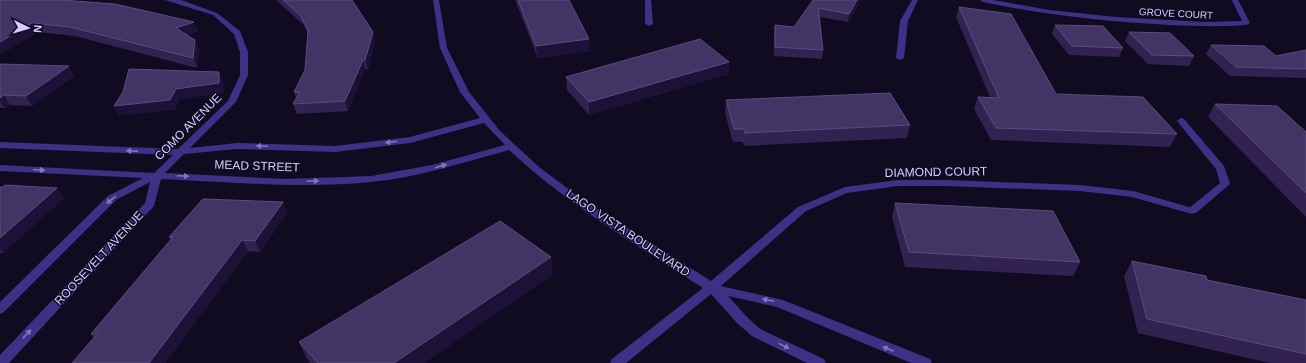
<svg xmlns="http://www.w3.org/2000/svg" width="1306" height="363" font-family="Helvetica,sans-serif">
<rect width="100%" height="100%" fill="#110b22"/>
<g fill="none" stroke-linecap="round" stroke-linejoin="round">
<path fill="#3d3186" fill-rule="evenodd" d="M 1181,118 L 1184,119 L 1224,166 L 1230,184 L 1196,213 L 1188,213 L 1187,211 L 1188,209 L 1220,183 L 1216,169 L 1177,121 Z"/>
<path fill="#3d3186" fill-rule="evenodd" d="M 165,0 L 181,0 L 217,13 L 240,31 L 248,52 L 248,75 L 236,102 L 190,148 L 237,143 L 335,146 L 410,137 L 480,118 L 460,92 L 440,48 L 433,0 L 439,0 L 447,48 L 469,92 L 500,131 L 539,167 L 583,200 L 711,281 L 798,207 L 845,187 L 898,180 L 946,180 L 1080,185 L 1133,191 L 1196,209 L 1197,211 L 1192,214 L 1132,197 L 1080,191 L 946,186 L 898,186 L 847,193 L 806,211 L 721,286 L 783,300 L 930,359 L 932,363 L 911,363 L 777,307 L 728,296 L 747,317 L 760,329 L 824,359 L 826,363 L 807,363 L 752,336 L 738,324 L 711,294 L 626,363 L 610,363 L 612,359 L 703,288 C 636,245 567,204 509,150 C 464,162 418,178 370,182 C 301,189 231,182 161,179 L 154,206 L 9,363 L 0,363 L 0,355 L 145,203 L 150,182 L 116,200 L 4,312 L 0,314 L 0,302 L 108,196 L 143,178 L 0,171 L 0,165 L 154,173 L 173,155 L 0,148 L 0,142 L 178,149 L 228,101 L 240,75 L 240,52 L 234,34 L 213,15 ZM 484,123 L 505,145 L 432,165 L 371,176 L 286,179 L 165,173 L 184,154 L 237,149 L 335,152 L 410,143 Z
M 645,0 L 651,0 L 653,24 L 649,26 L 645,24 Z
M 912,0 L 918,0 L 908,21 L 904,58 L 900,60 L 896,58 L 900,21 Z
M 980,0 L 993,0 L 1049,10 L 1116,17 L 1204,22 L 1242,21 L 1232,0 L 1238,0 L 1250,23 L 1246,25 C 1221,27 1195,26 1170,25 C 1107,22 1045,15 983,2 Z"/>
</g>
<path fill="#312252" d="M 0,0 L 61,1 L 198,31 L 187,35 L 195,40 L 199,49 L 197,68 L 75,36 L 37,32 L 0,55 Z
M 276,0 L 352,0 L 375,41 L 368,69 L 365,69 L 348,111 L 297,114 L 293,104 L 296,98 L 294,92 L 305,70 L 308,33 L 304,25 Z
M 515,0 L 569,0 L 590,51 L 538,58 Z
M 813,0 L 861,0 L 848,22 L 820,17 L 823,50 L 822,59 L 774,56 L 774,34 L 775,25 L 794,27 Z
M 959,7 L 1056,94 L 1177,134 L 1170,147 L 991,140 L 974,109 L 978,97 L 990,97 L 956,17 Z
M 1055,25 L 1123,48 L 1119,57 L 1069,55 L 1052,34 Z
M 1129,32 L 1194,56 L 1189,66 L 1148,64 L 1125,41 Z
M 1211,45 L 1276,56 L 1306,50 L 1306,78 L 1230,76 L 1206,54 Z
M 729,62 L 728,74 L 589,115 L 567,90 L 566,77 Z
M 0,64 L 74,76 L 32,106 L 10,105 L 5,108 L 0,108 Z
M 726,100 L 910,125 L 907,138 L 744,146 L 743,142 L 733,142 L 725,113 Z
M 1215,104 L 1306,132 L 1306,217 L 1208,117 Z
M 0,187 L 64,198 L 3,253 L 0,253 Z
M 283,202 L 287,213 L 260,252 L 248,251 L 165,363 L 72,363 L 94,338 L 91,334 L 171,240 L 169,237 Z
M 895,203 L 1080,262 L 1073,276 L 905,267 L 892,217 Z
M 1132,261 L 1207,280 L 1306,300 L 1306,363 L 1270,363 L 1138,333 L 1124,276 Z
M 553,274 L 424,363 L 310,363 L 307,359 L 299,342 Z"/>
<path fill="#1c1137" d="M 857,0 L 861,0 L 848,22 L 849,14 Z
M 194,22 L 198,31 L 180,37 L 176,28 Z
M 32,23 L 37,32 L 0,55 L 0,42 Z
M 373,32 L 375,41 L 368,69 L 365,60 Z
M 589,39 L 590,51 L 538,58 L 536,46 Z
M 195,40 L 199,49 L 197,68 L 193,58 Z
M 363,60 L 365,69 L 348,111 L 345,101 Z
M 729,62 L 728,74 L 589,115 L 589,102 Z
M 69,66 L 74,76 L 32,106 L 26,96 Z
M 219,72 L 223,82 L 224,93 L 180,99 L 175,110 L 119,116 L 114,106 L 176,89 Z
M 4,95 L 10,105 L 5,108 L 0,101 L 0,98 Z
M 57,188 L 64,198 L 3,253 L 0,248 L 0,238 Z
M 283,202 L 287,213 L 260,252 L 255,241 Z
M 242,240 L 248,251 L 165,363 L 149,363 Z
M 551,257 L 553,274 L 424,363 L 394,363 Z"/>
<path fill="#423465" stroke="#5a4c7d" d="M 0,0 L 61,0 L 115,4 L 194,22 L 176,28 L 195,40 L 193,58 L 70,27 L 32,23 L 0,42 Z
M 283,0 L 352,0 L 373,32 L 365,60 L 363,60 L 345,101 L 293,104 L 300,92 L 294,92 L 305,70 L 308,31 L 301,16 Z
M 518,0 L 569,0 L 589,39 L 536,46 Z
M 813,0 L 857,0 L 849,14 L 818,8 L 823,50 L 775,47 L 775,25 L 794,27 Z
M 959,7 L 1011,14 L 1056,94 L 1143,97 L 1177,134 L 996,128 L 978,97 L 999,98 Z
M 1055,25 L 1103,26 L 1123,48 L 1072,46 Z
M 1129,32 L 1170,33 L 1194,56 L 1152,55 Z
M 700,39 L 729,62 L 589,102 L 566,77 Z
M 1211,45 L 1264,46 L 1276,56 L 1306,50 L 1306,69 L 1236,67 Z
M 0,64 L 69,66 L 26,96 L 4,95 L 0,98 Z
M 129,69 L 219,72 L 219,83 L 176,89 L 170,100 L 114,106 L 123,92 Z
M 890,93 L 910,125 L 745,133 L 744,129 L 734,129 L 726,100 Z
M 1215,104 L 1277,106 L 1306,132 L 1306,193 Z
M 5,185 L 57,188 L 0,238 L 0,187 L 3,187 Z
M 203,199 L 283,202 L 255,241 L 242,240 L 149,363 L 72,363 L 97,334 L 91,334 L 173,237 L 169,237 Z
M 895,203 L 1053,211 L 1080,262 L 909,252 Z
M 500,221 L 551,257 L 394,363 L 318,363 L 299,342 Z
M 1132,261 L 1206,276 L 1207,280 L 1306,300 L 1306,354 L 1147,319 Z"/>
<defs><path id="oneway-solid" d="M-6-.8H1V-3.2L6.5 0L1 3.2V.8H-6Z"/></defs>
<g fill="#8277bc">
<use href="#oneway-solid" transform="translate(391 142) rotate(173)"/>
<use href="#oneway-solid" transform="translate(262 146) rotate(-178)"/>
<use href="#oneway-solid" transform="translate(132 151) rotate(-178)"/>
<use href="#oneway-solid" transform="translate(441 166) rotate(-16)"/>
<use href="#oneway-solid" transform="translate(39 170) rotate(2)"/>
<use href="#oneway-solid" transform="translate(183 176) rotate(3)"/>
<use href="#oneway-solid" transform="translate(313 181) rotate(-2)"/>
<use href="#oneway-solid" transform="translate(111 200) rotate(141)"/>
<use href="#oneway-solid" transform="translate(768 300) rotate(-168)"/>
<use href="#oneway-solid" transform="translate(27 334) rotate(-47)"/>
<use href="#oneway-solid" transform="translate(784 346) rotate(26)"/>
<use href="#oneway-solid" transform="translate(888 349) rotate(-157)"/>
</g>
<g text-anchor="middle" stroke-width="3" stroke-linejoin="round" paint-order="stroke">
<g font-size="10" fill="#d7ccff" stroke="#110b22">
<text transform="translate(1176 13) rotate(3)" y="4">GROVE COURT</text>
</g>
<g font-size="12" fill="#d7ccff" stroke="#110b22">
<text transform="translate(188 127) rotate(-45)" y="4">COMO AVENUE</text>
<text transform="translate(257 166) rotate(2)" y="4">MEAD STREET</text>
<text transform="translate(936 172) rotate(-1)" y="4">DIAMOND COURT</text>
<text transform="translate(628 233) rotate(34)" y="4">LAGO VISTA BOULEVARD</text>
<text transform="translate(99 258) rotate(-47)" y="4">ROOSEVELT AVENUE</text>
</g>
</g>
<g transform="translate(28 28) rotate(95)" stroke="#110b22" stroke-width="3" paint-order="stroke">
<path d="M0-3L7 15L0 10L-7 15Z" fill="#d7ccff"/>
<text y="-6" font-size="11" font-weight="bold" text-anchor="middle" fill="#d7ccff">N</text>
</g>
</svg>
